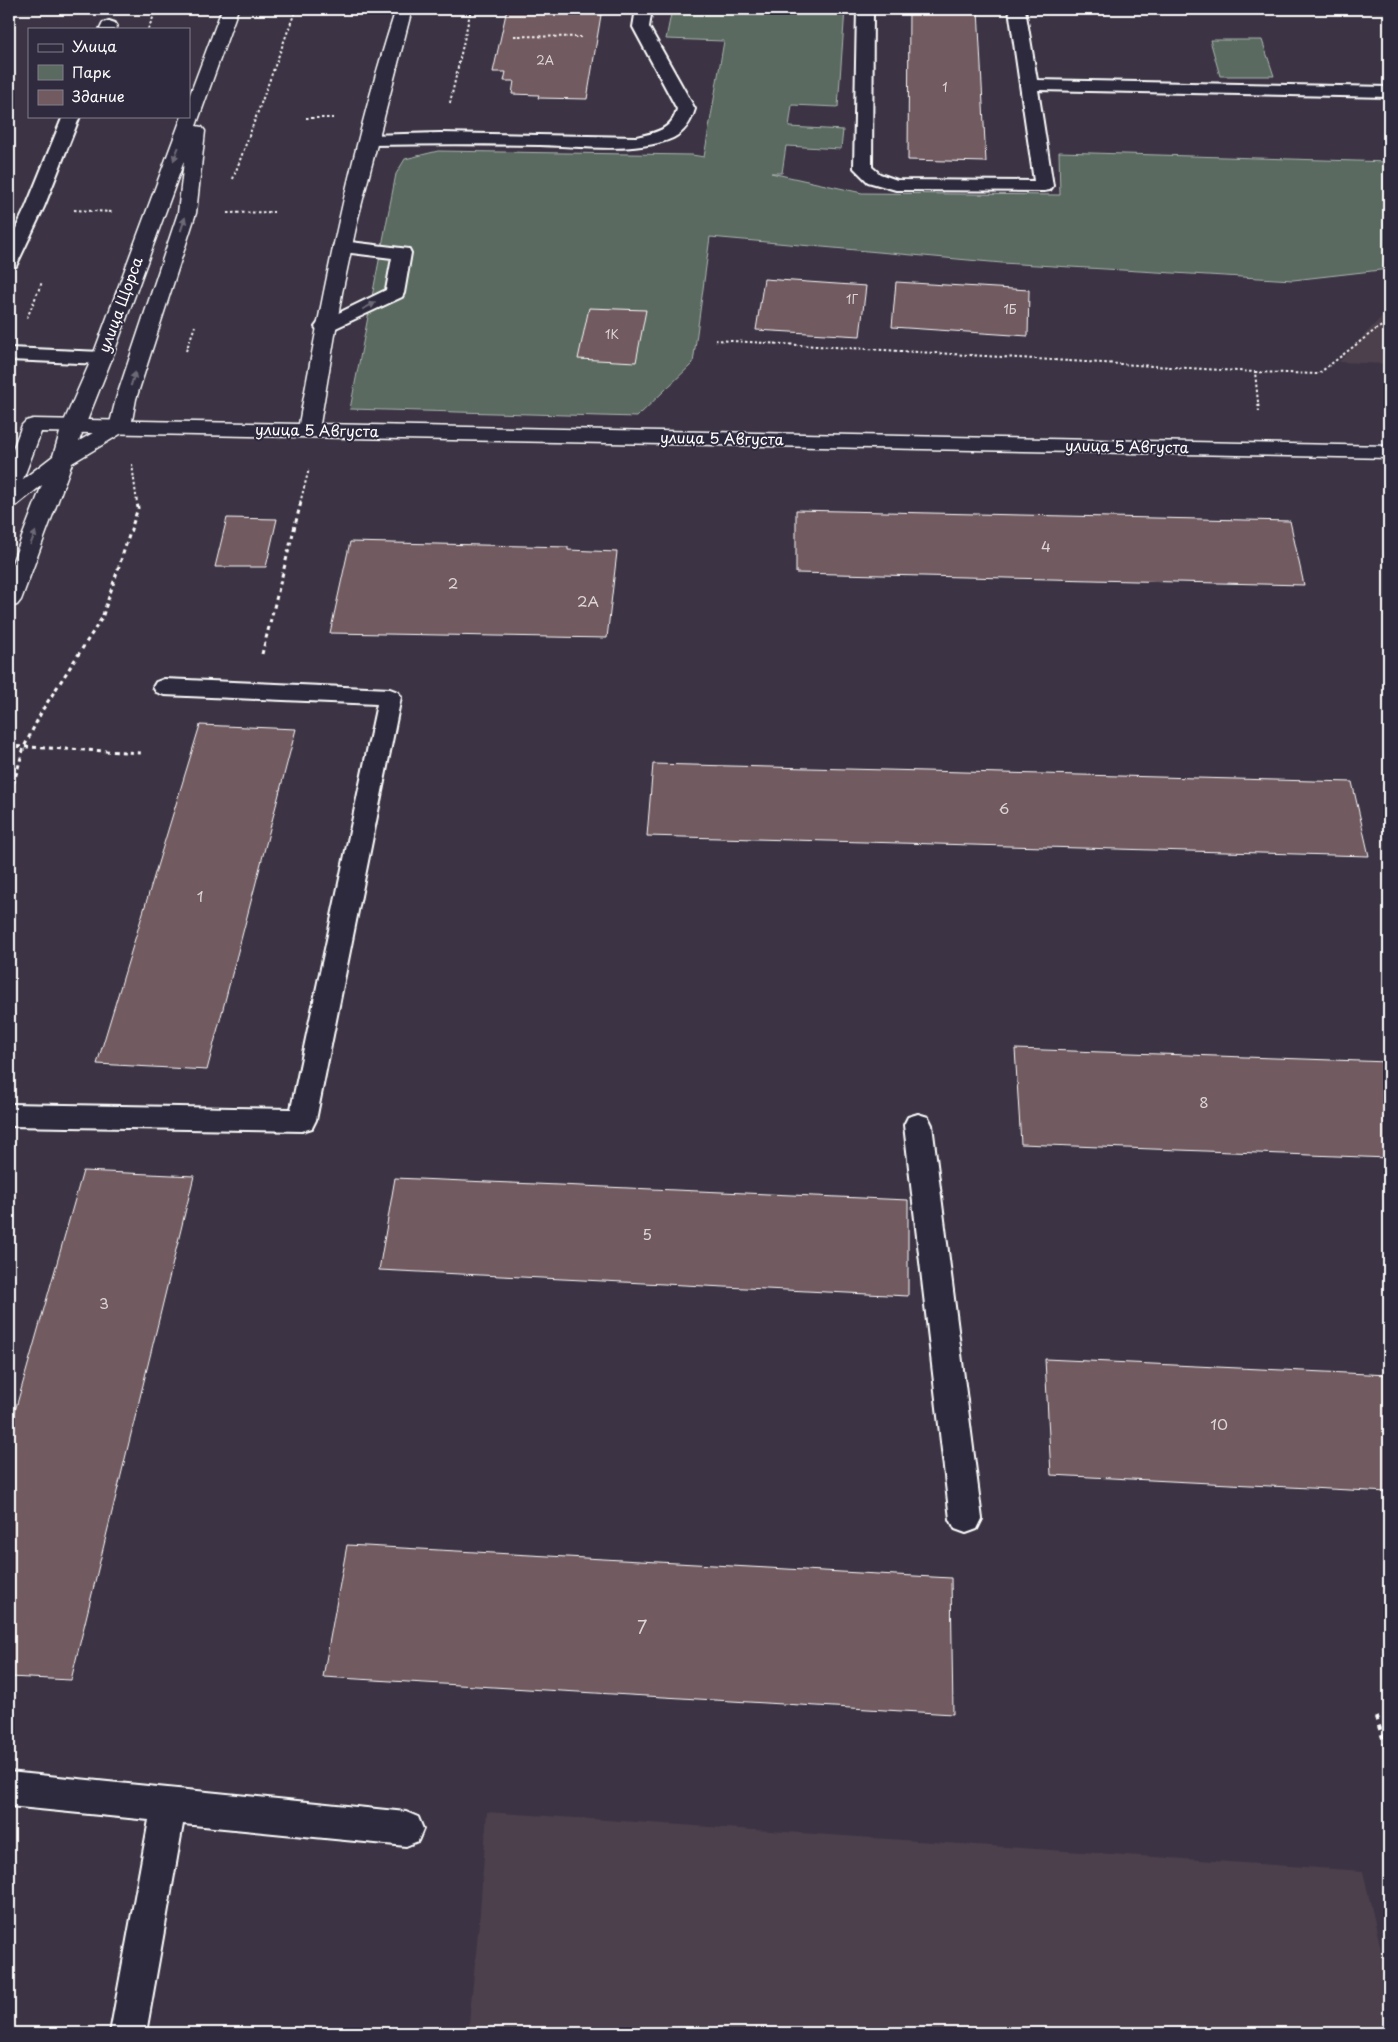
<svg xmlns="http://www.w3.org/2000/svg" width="1398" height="2042" font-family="'Playpen Sans',sans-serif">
<rect width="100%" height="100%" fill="#3c3444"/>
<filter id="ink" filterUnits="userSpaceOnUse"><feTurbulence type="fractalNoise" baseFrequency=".02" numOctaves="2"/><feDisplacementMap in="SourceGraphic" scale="10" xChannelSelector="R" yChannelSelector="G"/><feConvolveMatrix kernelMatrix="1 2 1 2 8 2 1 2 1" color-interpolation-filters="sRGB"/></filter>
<g filter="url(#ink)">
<path fill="#4c3f4c" d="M 1389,309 L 1389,364 L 1339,362 Z
M 487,1812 L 1363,1871 L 1389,1984 L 1389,2033 L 468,2033 L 480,1912 Z"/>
<path fill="#5a6a61" stroke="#acb4b0" d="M 672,9 L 845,9 L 838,107 L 792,105 L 789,127 L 843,130 L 841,149 L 786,146 L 782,173 L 771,173 L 862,193 L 1060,195 L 1059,152 L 1389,162 L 1389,269 L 1293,280 L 1002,263 L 710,237 L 693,363 L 637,417 L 350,409 L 396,174 L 405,159 L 438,151 L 692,155 L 704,157 L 724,41 L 666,39 Z
M 1210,40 L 1262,40 L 1274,76 L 1220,76 Z"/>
<path fill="#715a60" stroke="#fff" d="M 507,9 L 602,9 L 587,99 L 538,98 L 539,95 L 512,94 L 514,81 L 504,81 L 506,72 L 493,72 Z
M 909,9 L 978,9 L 986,162 L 908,160 Z
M 764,279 L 866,286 L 860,336 L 756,330 Z
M 896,282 L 1029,290 L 1028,336 L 892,327 Z
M 589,308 L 646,310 L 636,362 L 578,359 Z
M 796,510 L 1290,521 L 1304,585 L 796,573 Z
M 227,518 L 277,519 L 266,567 L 215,567 Z
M 350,542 L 568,547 L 568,550 L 617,552 L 607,638 L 330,633 Z
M 200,725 L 296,729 L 207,1070 L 97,1064 Z
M 653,764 L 1352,782 L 1369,856 L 647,836 Z
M 1015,1049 L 1389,1062 L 1389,1158 L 1021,1144 Z
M 83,1171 L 194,1176 L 71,1680 L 9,1677 L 9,1432 Z
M 395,1178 L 908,1200 L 908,1296 L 379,1270 Z
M 1045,1359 L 1389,1375 L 1389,1492 L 1051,1475 Z
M 347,1545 L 951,1578 L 953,1714 L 323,1677 Z"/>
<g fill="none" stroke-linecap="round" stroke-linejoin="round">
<g stroke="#fff" stroke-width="4">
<path id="service" d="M 636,9 L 652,9 L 649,27 L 695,109 C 691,122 685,132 673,138 C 637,154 579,146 540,145 C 483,144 426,144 369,145 L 363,144 L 360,140 L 363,136 L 369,135 L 440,133 L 636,137 C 655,133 672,130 677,109 L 633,27 Z
M 857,9 L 873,9 L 872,167 L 880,174 L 897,180 L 1034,181 L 1009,9 L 1025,9 L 1037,80 L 1389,87 L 1389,97 L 1038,90 L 1053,186 L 1050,190 L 1044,191 L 896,190 L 868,182 L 854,168 Z
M 109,21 L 115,23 L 117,26 L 116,29 L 100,29 L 103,23 Z
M 63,116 L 80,116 L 44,207 L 18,262 L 16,266 L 9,268 L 9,243 L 26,207 Z
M 342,241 L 409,249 L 411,253 L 404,293 L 402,297 L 325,333 L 318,331 L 315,327 L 318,323 L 386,290 L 392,258 L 335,251 L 333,247 L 335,243 Z
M 9,348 L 102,352 L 109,354 L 112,358 L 109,362 L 102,364 L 9,360 Z
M 164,679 L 390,689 L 398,692 L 401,697 L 316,1120 L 312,1128 L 302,1131 L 9,1126 L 9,1104 L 291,1109 L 377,704 L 164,695 L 156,692 L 153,687 L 156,682 Z
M 918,1114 L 928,1117 L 932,1125 L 982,1519 L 977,1529 L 966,1533 L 955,1529 L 950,1519 L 904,1125 L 908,1117 Z
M 9,1772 L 406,1812 L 418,1817 L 423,1829 L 418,1841 L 406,1846 L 183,1824 L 146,2033 L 110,2033 L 149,1820 L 9,1806 Z"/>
</g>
<g stroke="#fff" stroke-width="3">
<path id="tertiary" d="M 396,9 L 412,9 L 358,218 L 342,293 L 320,424 L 1389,446 L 1389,458 L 41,432 L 20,487 L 17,492 L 9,494 L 9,460 L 22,425 L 26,421 L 33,419 L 299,424 C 324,284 352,144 396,9 Z"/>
</g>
<g stroke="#fff" stroke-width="3">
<path id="secondary" d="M 222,9 L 238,9 L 196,126 L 202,127 L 205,131 L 196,213 L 136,399 L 131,426 L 127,430 L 72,463 L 21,600 L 17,605 L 9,607 L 9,571 L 42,485 L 17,505 L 9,507 L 9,490 L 53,456 L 62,426 L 92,358 L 182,116 L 189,116 L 189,97 ZM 184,161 L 178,213 L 116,399 L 110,423 L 79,441 L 112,358 Z"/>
</g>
<path stroke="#fff" stroke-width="2" stroke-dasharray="2.5 2.5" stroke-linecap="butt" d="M 148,29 L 157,9
M 514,36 L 581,37
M 450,103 L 471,9
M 306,118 L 333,118
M 233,179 L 296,9
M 74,210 L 113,212
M 227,213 L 274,212
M 27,318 L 42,282
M 715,340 L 1255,372
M 186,351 L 195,326
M 1259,412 L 1255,372 L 1318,374 L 1375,330 L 1389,322
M 132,464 L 137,503
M 300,503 L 309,469"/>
<path stroke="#fff" stroke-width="3" stroke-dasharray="4 4" stroke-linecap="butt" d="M 262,654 L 301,502
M 1387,731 L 1389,735
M 9,746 L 143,753
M 9,799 L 24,747 L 43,709 L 102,618 L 138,508 L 137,502"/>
<path stroke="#fff" stroke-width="4" stroke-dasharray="4.5 4.5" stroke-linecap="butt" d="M 1376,1717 L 1389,1756"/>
<use href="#service" fill="#2f2a3d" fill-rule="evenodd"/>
<use href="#tertiary" fill="#2f2a3d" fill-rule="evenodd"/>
<use href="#secondary" fill="#2f2a3d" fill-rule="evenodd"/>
</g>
<defs><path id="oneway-solid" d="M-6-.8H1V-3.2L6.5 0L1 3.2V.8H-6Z" transform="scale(1.25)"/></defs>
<g fill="#6d6a77">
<use href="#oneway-solid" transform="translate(176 154) rotate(111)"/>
<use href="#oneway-solid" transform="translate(183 224) rotate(-72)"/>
<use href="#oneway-solid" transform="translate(369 306) rotate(-26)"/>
<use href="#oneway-solid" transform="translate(133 379) rotate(-72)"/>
<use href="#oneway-solid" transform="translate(33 538) rotate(-69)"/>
</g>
</g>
<g text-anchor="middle" stroke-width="4" stroke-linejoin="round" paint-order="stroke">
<g font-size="12" fill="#dcd6d7">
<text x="545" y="65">2А</text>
<text x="945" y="92">1</text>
<text x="852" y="304">1Г</text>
<text x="1010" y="314">1Б</text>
<text x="612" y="339">1К</text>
</g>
<g font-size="15" fill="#fff" stroke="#2f2a3d">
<text transform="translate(121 305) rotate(-70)" y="5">улица Щорса</text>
<text transform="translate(317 431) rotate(1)" y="5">улица 5 Августа</text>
<text transform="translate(722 439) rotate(1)" y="5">улица 5 Августа</text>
<text transform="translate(1127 447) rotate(1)" y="5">улица 5 Августа</text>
</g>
<g font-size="15" fill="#dcd6d7">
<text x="1046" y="552">4</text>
<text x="453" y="589">2</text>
<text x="588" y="607">2А</text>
<text x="1004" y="814">6</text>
<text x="200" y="902">1</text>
<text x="1204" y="1108">8</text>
<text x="647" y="1240">5</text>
<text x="104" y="1309">3</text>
<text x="1219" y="1430">10</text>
</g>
<g font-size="18" fill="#dcd6d7">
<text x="642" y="1634">7</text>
</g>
</g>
<rect width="1398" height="2042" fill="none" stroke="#2f2a3d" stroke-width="30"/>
<rect x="15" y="15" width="1368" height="2012" fill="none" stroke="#fff" stroke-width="2" filter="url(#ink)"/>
<rect x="28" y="28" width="162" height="90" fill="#2f2a3d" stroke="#827f8b"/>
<rect x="38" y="44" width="25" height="8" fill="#2f2a3d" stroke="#827f8b"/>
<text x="72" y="52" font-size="15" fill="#ffffff">Улица</text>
<rect x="38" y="65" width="25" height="15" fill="#5a6a61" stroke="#827f8b"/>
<text x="72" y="78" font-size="15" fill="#ffffff">Парк</text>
<rect x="38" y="90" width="25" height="15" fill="#715a60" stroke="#827f8b"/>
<text x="72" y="102" font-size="15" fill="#ffffff">Здание</text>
</svg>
